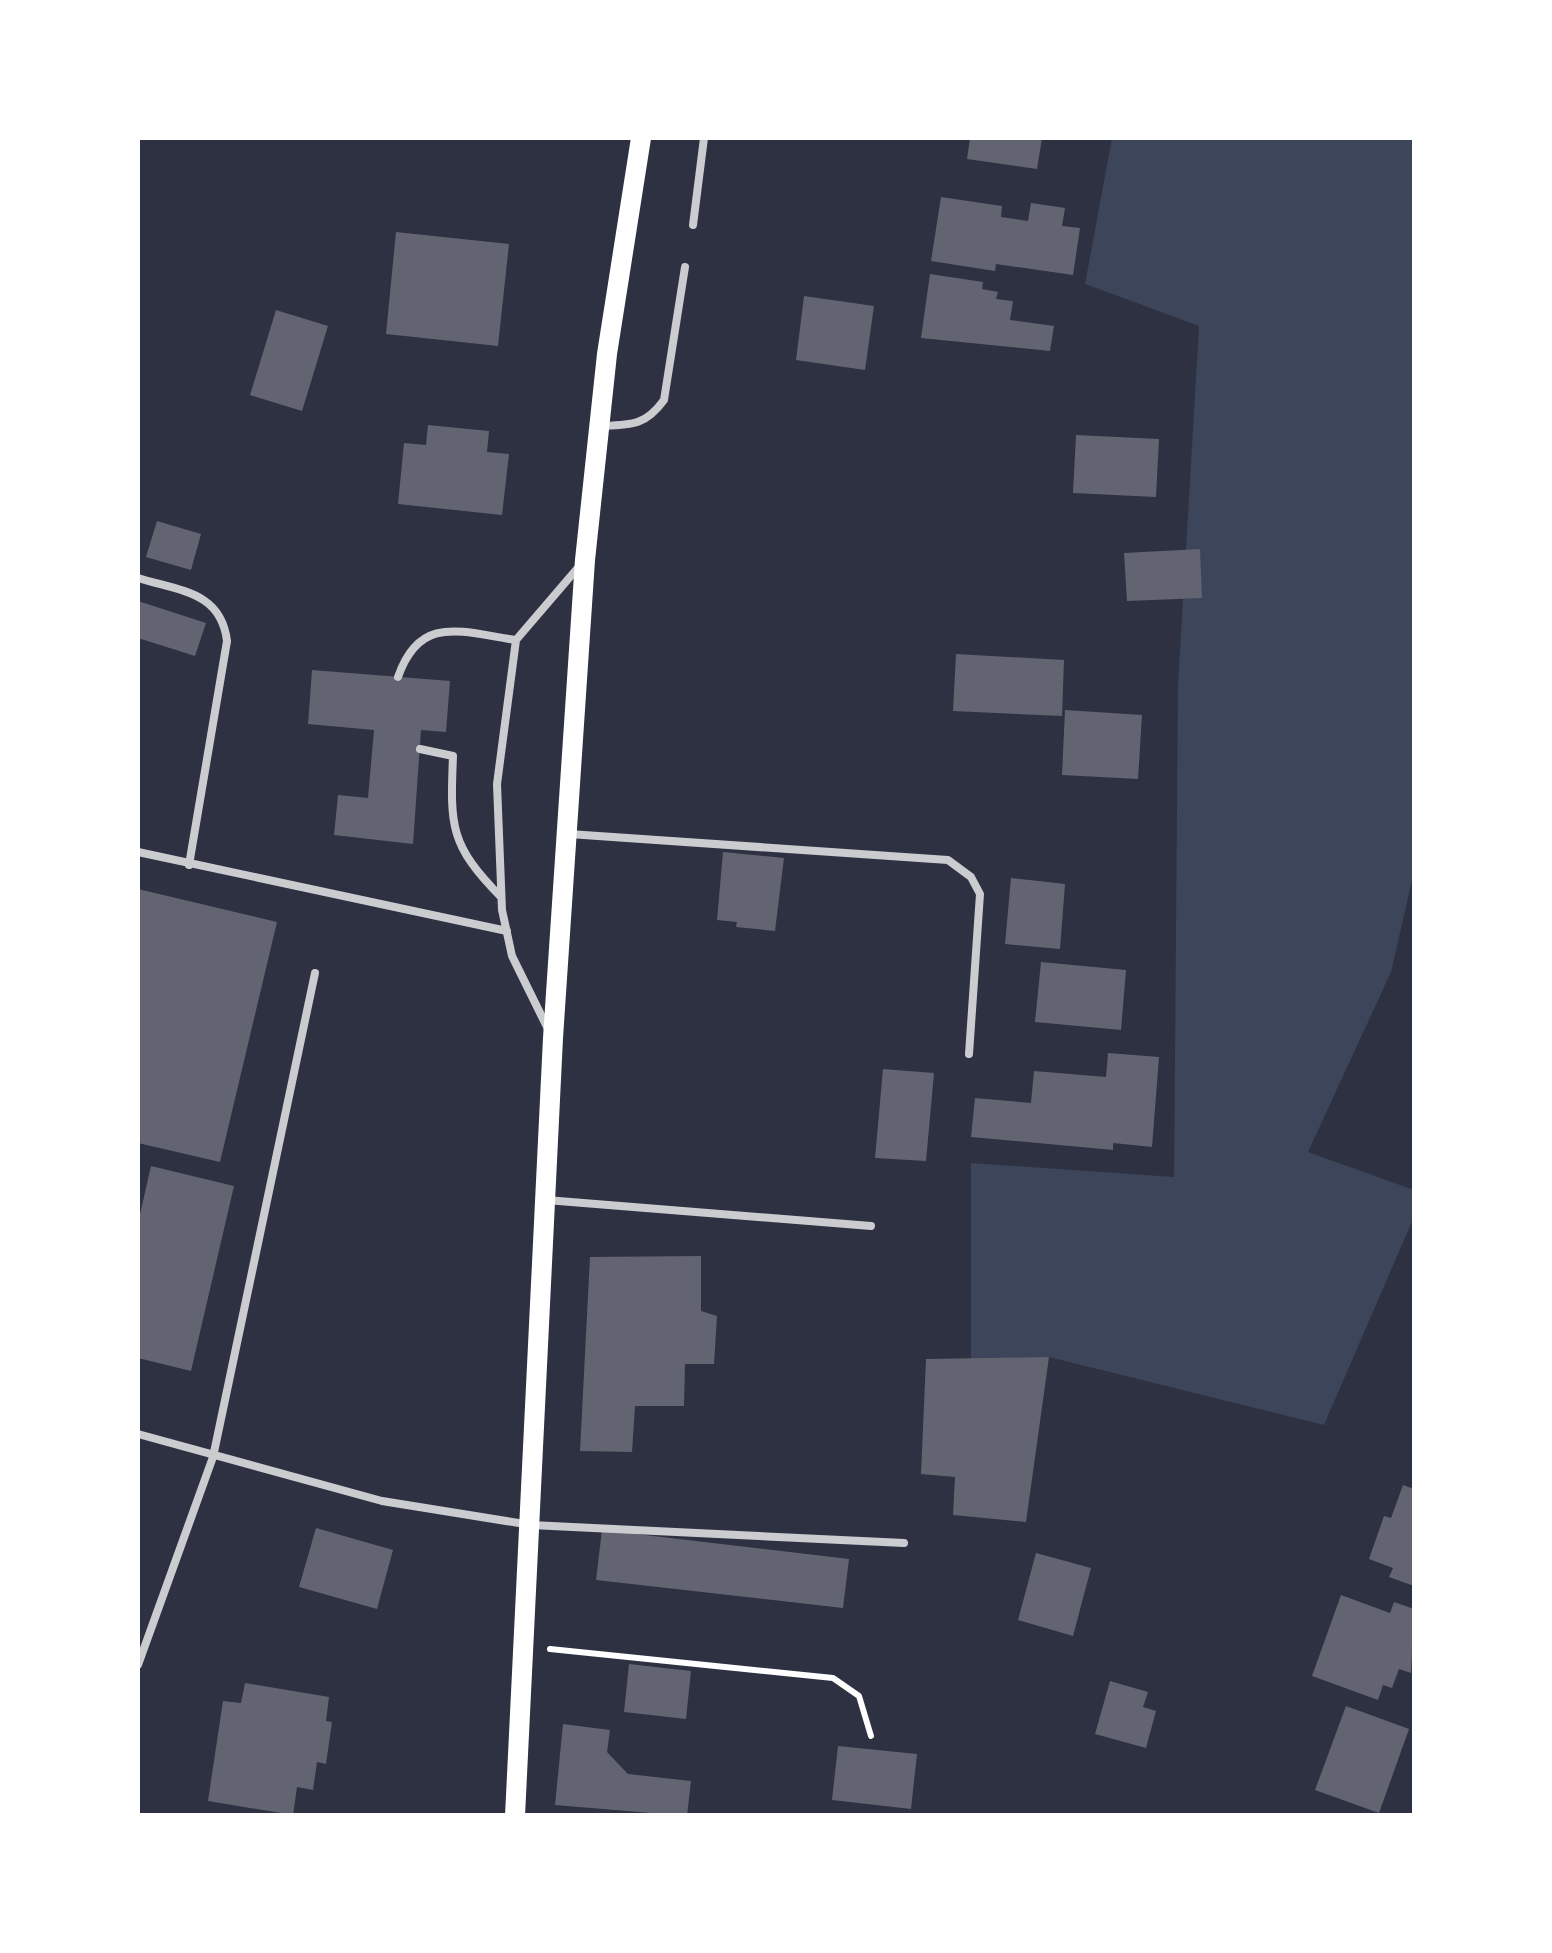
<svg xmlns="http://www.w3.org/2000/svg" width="1552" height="1953" font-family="Barlow,sans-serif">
<rect width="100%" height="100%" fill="#2d3142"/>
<path fill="#3c4559" d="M 1112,138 L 1414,138 L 1414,872 L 1391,972 L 1308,1152 L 1414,1190 L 1414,1217 L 1324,1425 L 1049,1357 L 971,1359 L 971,1163 L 1174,1177 L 1178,685 L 1199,326 L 1085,284 Z"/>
<path fill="#626471" d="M 970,138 L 1042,138 L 1037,169 L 967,159 Z
M 941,197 L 1002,206 L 1001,217 L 1028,221 L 1031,203 L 1065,208 L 1062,226 L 1080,228 L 1073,275 L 996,264 L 995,271 L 931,261 Z
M 396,232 L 509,244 L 498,346 L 386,334 Z
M 930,274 L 983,282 L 982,289 L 998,292 L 996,299 L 1013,301 L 1010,320 L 1054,326 L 1050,351 L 921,338 Z
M 804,296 L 874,306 L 865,370 L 796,360 Z
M 276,310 L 328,326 L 302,411 L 250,395 Z
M 428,425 L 489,431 L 487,452 L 509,454 L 502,515 L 398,504 L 404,443 L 426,445 Z
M 1076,435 L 1159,439 L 1156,497 L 1073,493 Z
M 157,521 L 201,534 L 191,570 L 146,557 Z
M 1200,549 L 1202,598 L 1127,601 L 1124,553 Z
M 138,601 L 206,623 L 195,656 L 138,638 Z
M 956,654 L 1064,660 L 1062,716 L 953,711 Z
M 312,670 L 450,681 L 446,732 L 421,730 L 413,844 L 334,835 L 338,795 L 368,798 L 374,730 L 308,724 Z
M 1065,710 L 1142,715 L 1138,779 L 1062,775 Z
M 723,852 L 784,858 L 775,931 L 736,927 L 737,922 L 717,920 Z
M 1011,878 L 1065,884 L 1060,949 L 1005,944 Z
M 138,889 L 277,922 L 220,1162 L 138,1143 Z
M 1041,962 L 1126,970 L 1121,1030 L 1035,1022 Z
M 1108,1053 L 1159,1057 L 1152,1147 L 1113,1143 L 1113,1150 L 971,1137 L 975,1098 L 1031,1103 L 1034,1071 L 1106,1077 Z
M 883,1069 L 934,1073 L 926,1161 L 875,1158 Z
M 151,1166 L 234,1186 L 191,1371 L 138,1358 L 138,1223 Z
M 701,1256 L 701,1311 L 717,1316 L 714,1364 L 685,1364 L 684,1406 L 635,1406 L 632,1452 L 580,1451 L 590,1257 Z
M 1049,1357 L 1026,1522 L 953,1515 L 955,1477 L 921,1474 L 926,1359 Z
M 1403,1485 L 1414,1489 L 1414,1586 L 1389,1577 L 1393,1568 L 1369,1559 L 1384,1516 L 1391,1518 Z
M 316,1528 L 393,1550 L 377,1609 L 299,1587 Z
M 602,1530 L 849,1559 L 843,1608 L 596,1580 Z
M 1036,1553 L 1091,1568 L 1073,1636 L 1018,1620 Z
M 1341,1595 L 1390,1613 L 1394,1602 L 1414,1609 L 1411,1673 L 1399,1669 L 1392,1688 L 1383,1685 L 1378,1700 L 1312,1676 Z
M 629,1664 L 691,1671 L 686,1719 L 624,1712 Z
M 1110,1681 L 1148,1692 L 1143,1707 L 1156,1711 L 1146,1748 L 1095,1734 Z
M 245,1683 L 329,1697 L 326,1721 L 332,1722 L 326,1764 L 317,1762 L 313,1790 L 297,1787 L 293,1815 L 208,1801 L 223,1701 L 241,1703 Z
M 1346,1706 L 1409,1729 L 1379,1813 L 1315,1790 Z
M 563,1724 L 610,1730 L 607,1752 L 628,1774 L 691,1781 L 687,1816 L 555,1805 Z
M 838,1746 L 917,1754 L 911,1809 L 832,1800 Z"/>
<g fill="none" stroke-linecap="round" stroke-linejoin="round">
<path stroke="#fff" stroke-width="6" d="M 550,1649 L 833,1678 L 859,1696 L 871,1736"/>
<path stroke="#caccd0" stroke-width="8" d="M 693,225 L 704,138
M 603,426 C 632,425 646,425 664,400 L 685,267
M 138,578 C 179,591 221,591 227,641 L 189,865
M 398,677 C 420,614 461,632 516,640
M 420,749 L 453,756 C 450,827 450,845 501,897
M 569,834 L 948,860 L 971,877 L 980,894 L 969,1054
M 138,852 L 507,931
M 548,1029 L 512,956 L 502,910 L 497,784 L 516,640 L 582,563
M 546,1200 L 871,1226
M 138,1434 L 382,1501 L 531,1525 L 904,1543
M 138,1665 L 213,1457 L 315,973"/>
<path stroke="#fff" stroke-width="20" d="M 515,1816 L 553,1038 L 585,560 L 607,354 L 641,138"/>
</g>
<rect width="1552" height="1953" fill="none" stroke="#ffffff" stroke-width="280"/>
</svg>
